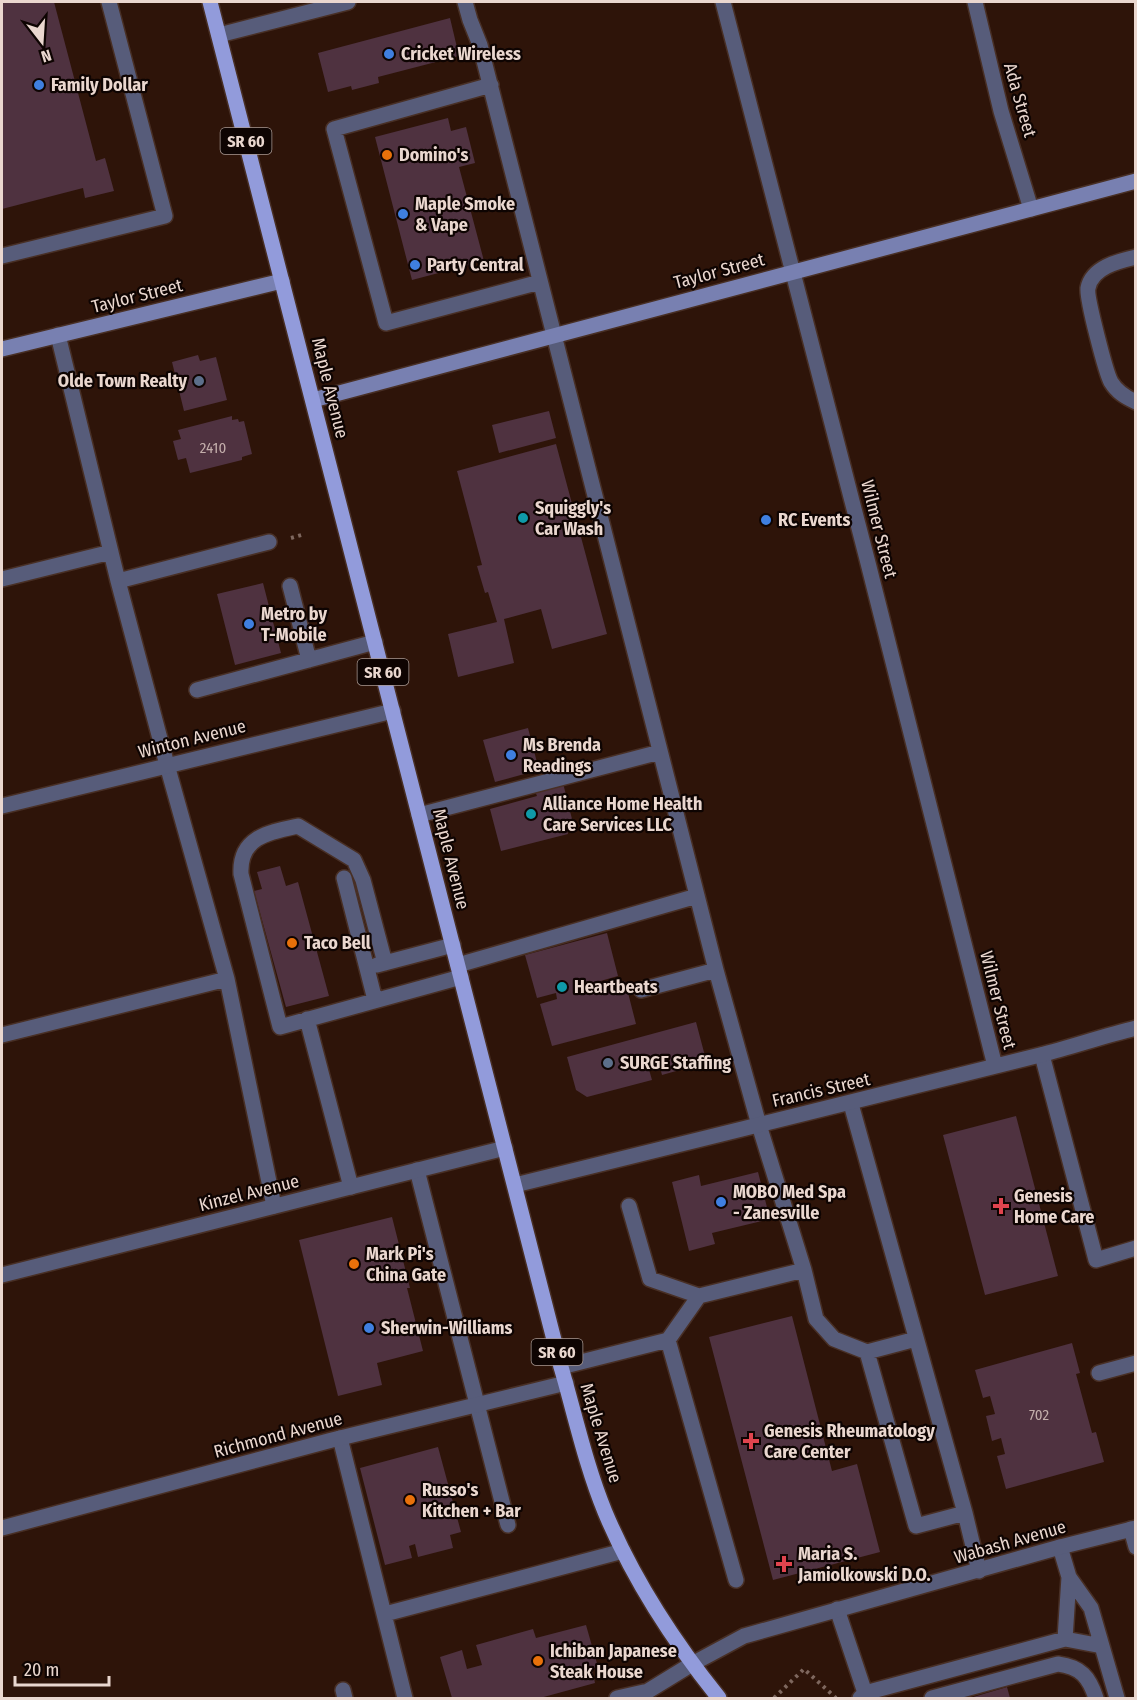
<svg xmlns="http://www.w3.org/2000/svg" width="1137" height="1700" font-family="'Fira Sans Condensed',sans-serif">
<rect width="100%" height="100%" fill="#2e1409"/>
<path fill="#4f3240" d="M 2,2 L 27,2 L 27,3 L 34,2 L 54,2 L 96,161 L 105,158 L 114,191 L 85,198 L 83,188 L 2,209 Z
M 450,18 L 459,56 L 378,77 L 379,83 L 352,90 L 351,86 L 328,92 L 318,53 Z
M 448,118 L 451,131 L 466,127 L 475,163 L 459,167 L 484,261 L 412,280 L 375,137 Z
M 198,355 L 200,361 L 216,357 L 227,400 L 184,411 L 172,362 Z
M 549,411 L 556,438 L 499,453 L 492,425 Z
M 232,416 L 232,420 L 238,419 L 239,422 L 244,421 L 252,454 L 242,457 L 242,460 L 190,473 L 186,458 L 178,460 L 173,441 L 181,439 L 178,430 Z
M 556,444 L 607,634 L 552,649 L 541,609 L 504,619 L 514,663 L 458,677 L 448,634 L 497,622 L 488,592 L 485,593 L 477,566 L 482,565 L 457,471 Z
M 263,583 L 281,653 L 235,665 L 217,594 Z
M 528,728 L 539,770 L 495,782 L 483,740 Z
M 563,783 L 572,819 L 567,820 L 567,823 L 565,824 L 568,834 L 501,851 L 490,809 L 537,796 L 535,791 Z
M 280,866 L 286,886 L 298,882 L 329,996 L 286,1007 L 254,891 L 262,889 L 257,872 Z
M 607,933 L 618,976 L 590,984 L 591,990 L 625,981 L 636,1024 L 552,1046 L 540,1004 L 557,999 L 556,993 L 537,998 L 525,955 Z
M 696,1022 L 705,1056 L 693,1059 L 694,1066 L 662,1075 L 657,1056 L 646,1059 L 652,1080 L 587,1097 L 576,1090 L 567,1057 Z
M 1016,1116 L 1058,1276 L 985,1295 L 943,1135 Z
M 758,1172 L 770,1219 L 712,1233 L 715,1244 L 689,1251 L 672,1182 L 699,1175 L 701,1186 Z
M 392,1217 L 410,1288 L 407,1288 L 423,1351 L 377,1363 L 382,1385 L 338,1396 L 299,1240 Z
M 792,1316 L 832,1471 L 857,1464 L 880,1552 L 773,1580 L 709,1337 Z
M 1072,1343 L 1080,1373 L 1076,1374 L 1092,1433 L 1096,1432 L 1104,1462 L 1006,1489 L 997,1456 L 1005,1454 L 1001,1438 L 992,1441 L 986,1416 L 995,1414 L 990,1396 L 983,1398 L 975,1370 Z
M 438,1447 L 461,1532 L 450,1535 L 453,1548 L 418,1557 L 415,1544 L 409,1546 L 412,1558 L 385,1565 L 360,1468 Z
M 586,1625 L 598,1667 L 592,1669 L 595,1683 L 540,1698 L 452,1698 L 440,1657 L 462,1650 L 467,1669 L 482,1665 L 476,1645 L 533,1629 L 536,1638 Z
M 1007,1687 L 1010,1698 L 970,1698 Z"/>
<g fill="none" stroke-linecap="round" stroke-linejoin="round">
<g stroke="#482f25" stroke-width="18">
<path id="lane" d="M 465,2 L 470,20 L 480,45 L 716,970 L 759,1125 L 804,1270 L 816,1319 L 834,1339 L 867,1352 L 916,1526 L 965,1513
M 219,35 L 348,2
M 491,85 L 334,129 L 386,323 L 540,282
M 2,256 L 165,216 L 109,2
M 1136,257 C 1119,261 1092,267 1088,288 C 1086,297 1106,373 1111,382 C 1117,392 1125,397 1136,402
M 58,335 L 118,581 L 167,765 L 227,979 L 274,1206
M 2,579 L 111,552
M 118,581 L 269,542
M 290,586 L 309,660
M 197,690 L 375,642
M 419,815 L 660,752
M 344,878 L 375,1000
M 385,963 L 363,880 L 354,860 L 298,826 C 269,832 239,837 241,874 L 280,1027 L 461,977
M 377,965 L 453,945
M 458,965 L 697,896
M 641,990 L 716,970
M 307,1019 L 351,1187
M 2,1035 L 227,979
M 1042,1055 L 1096,1260 L 1136,1248
M 851,1104 L 965,1513 L 979,1571
M 417,1170 L 508,1525
M 629,1206 L 650,1279 L 699,1296
M 867,1352 L 916,1339
M 561,1367 L 668,1340
M 1099,1373 L 1136,1363
M 340,1438 L 405,1698
M 1131,1529 L 1136,1547
M 1060,1547 L 1069,1577 L 1091,1608 L 1117,1698
M 736,1580 L 668,1340 L 699,1296 L 804,1270
M 837,1609 L 865,1693 L 872,1696
M 385,1614 L 623,1551
M 1065,1639 L 1069,1577
M 343,1690 L 345,1698
M 617,1698 L 648,1691 L 692,1664
M 860,1698 L 865,1693 L 1065,1639 L 1102,1646
M 932,1698 L 1058,1664 C 1081,1667 1089,1677 1096,1698"/>
</g>
<g stroke="#482f25" stroke-width="18">
<path id="street" d="M 723,2 L 867,559 L 995,1066
M 975,2 L 1001,111 L 1031,209
M 2,806 L 393,711
M 515,1185 C 690,1141 865,1100 1040,1055 C 1072,1047 1103,1036 1136,1028
M 2,1275 L 505,1148
M 2,1528 L 332,1440 L 566,1383
M 692,1664 L 744,1636 L 1060,1547 L 1136,1528"/>
</g>
<g stroke="#482f25" stroke-width="18">
<path id="secondary" d="M 2,349 L 282,281
M 313,400 L 1136,181"/>
</g>
<g stroke="#482f25" stroke-width="18">
<path id="primary" d="M 210,2 L 561,1367 C 575,1415 586,1466 605,1512 C 633,1579 674,1642 719,1698"/>
</g>
<path stroke="#7e675e" stroke-width="4" stroke-dasharray="3 4.5" stroke-linecap="butt" d="M 291,538 L 305,534
M 774,1698 L 804,1669 L 836,1698"/>
<use href="#lane" stroke="#575c7a" stroke-width="15"/>
<use href="#street" stroke="#575c7a" stroke-width="15"/>
<use href="#secondary" stroke="#7880b1" stroke-width="15"/>
<use href="#primary" stroke="#929bdb" stroke-width="15"/>
</g>
<g fill="#3f7fe0" stroke="#0e0402" stroke-width="2">
<circle cx="389" cy="54" r="6"/>
<circle cx="39" cy="85" r="6"/>
<circle cx="403" cy="214" r="6"/>
<circle cx="415" cy="265" r="6"/>
<circle cx="766" cy="520" r="6"/>
<circle cx="249" cy="624" r="6"/>
<circle cx="511" cy="755" r="6"/>
<circle cx="721" cy="1202" r="6"/>
<circle cx="369" cy="1328" r="6"/>
</g>
<g fill="#e8710a" stroke="#0e0402" stroke-width="2">
<circle cx="387" cy="155" r="6"/>
<circle cx="292" cy="943" r="6"/>
<circle cx="354" cy="1264" r="6"/>
<circle cx="410" cy="1500" r="6"/>
<circle cx="538" cy="1661" r="6"/>
</g>
<g fill="#5c6f8a" stroke="#0e0402" stroke-width="2">
<circle cx="199" cy="381" r="6"/>
<circle cx="608" cy="1063" r="6"/>
</g>
<g fill="#0f9aa8" stroke="#0e0402" stroke-width="2">
<circle cx="523" cy="518" r="6"/>
<circle cx="531" cy="814" r="6"/>
<circle cx="562" cy="987" r="6"/>
</g>
<g fill="#e0444e" stroke="#0e0402" stroke-width="2">
<path d="M998 1197h6v6h6v6h-6v6h-6v-6h-6v-6h6z"/>
<path d="M748 1432h6v6h6v6h-6v6h-6v-6h-6v-6h6z"/>
<path d="M781 1555h6v6h6v6h-6v6h-6v-6h-6v-6h6z"/>
</g>
<g text-anchor="middle" stroke-width="4.5" stroke-linejoin="round" paint-order="stroke">
<g font-size="15" fill="#c3aeab">
<text x="213" y="453">2410</text>
<text x="1039" y="1420">702</text>
</g>
<g fill="#0e0402" stroke="#a89892" stroke-width="1.5">
<rect x="220.5" y="128" width="51" height="26" rx="4.5"/>
<rect x="357.5" y="659" width="51" height="26" rx="4.5"/>
<rect x="531.5" y="1339" width="51" height="26" rx="4.5"/>
</g>
<g font-size="16" font-weight="bold" fill="#ead7cf">
<text x="246" y="147">SR 60</text>
<text x="383" y="678">SR 60</text>
<text x="557" y="1358">SR 60</text>
</g>
<g font-size="18" font-weight="bold" fill="#ead7cf" stroke="#0e0402" text-anchor="start">
<text x="401" y="60">Cricket Wireless</text>
<text x="51" y="91">Family Dollar</text>
<text x="399" y="161">Domino's</text>
<text x="415" y="210">Maple Smoke<tspan x="415" dy="21">&amp; Vape</tspan></text>
<text x="427" y="271">Party Central</text>
<text x="187" y="387" text-anchor="end">Olde Town Realty</text>
<text x="535" y="514">Squiggly's<tspan x="535" dy="21">Car Wash</tspan></text>
<text x="778" y="526">RC Events</text>
<text x="261" y="620">Metro by<tspan x="261" dy="21">T-Mobile</tspan></text>
<text x="523" y="751">Ms Brenda<tspan x="523" dy="21">Readings</tspan></text>
<text x="543" y="810">Alliance Home Health<tspan x="543" dy="21">Care Services LLC</tspan></text>
<text x="304" y="949">Taco Bell</text>
<text x="574" y="993">Heartbeats</text>
<text x="620" y="1069">SURGE Staffing</text>
<text x="733" y="1198">MOBO Med Spa<tspan x="733" dy="21">- Zanesville</tspan></text>
<text x="1014" y="1202">Genesis<tspan x="1014" dy="21">Home Care</tspan></text>
<text x="366" y="1260">Mark Pi's<tspan x="366" dy="21">China Gate</tspan></text>
<text x="381" y="1334">Sherwin-Williams</text>
<text x="764" y="1437">Genesis Rheumatology<tspan x="764" dy="21">Care Center</tspan></text>
<text x="422" y="1496">Russo's<tspan x="422" dy="21">Kitchen + Bar</tspan></text>
<text x="798" y="1560">Maria S.<tspan x="798" dy="21">Jamiolkowski D.O.</tspan></text>
<text x="550" y="1657">Ichiban Japanese<tspan x="550" dy="21">Steak House</tspan></text>
</g>
<g font-size="18" fill="#ead7cf" stroke="#0e0402">
<text transform="translate(1020 100) rotate(74)" y="6">Ada Street</text>
<text transform="translate(719 271) rotate(-15)" y="6">Taylor Street</text>
<text transform="translate(137 296) rotate(-14)" y="6">Taylor Street</text>
<text transform="translate(330 388) rotate(76)" y="6">Maple Avenue</text>
<text transform="translate(879 529) rotate(76)" y="6">Wilmer Street</text>
<text transform="translate(192 739) rotate(-14)" y="6">Winton Avenue</text>
<text transform="translate(451 859) rotate(76)" y="6">Maple Avenue</text>
<text transform="translate(998 1000) rotate(76)" y="6">Wilmer Street</text>
<text transform="translate(821 1090) rotate(-13)" y="6">Francis Street</text>
<text transform="translate(249 1193) rotate(-14)" y="6">Kinzel Avenue</text>
<text transform="translate(601 1433) rotate(73)" y="6">Maple Avenue</text>
<text transform="translate(278 1435) rotate(-15)" y="6">Richmond Avenue</text>
<text transform="translate(1010 1542) rotate(-16)" y="6">Wabash Avenue</text>
</g>
</g>
<rect width="1137" height="1700" fill="none" stroke="#ead7cf" stroke-width="6"/>
<g transform="translate(42 42) rotate(163)" stroke="#0e0402" stroke-width="4.5" paint-order="stroke">
<path d="M0-4.5L10 22L0 15L-10 22Z" fill="#ead7cf"/>
<text y="-9" font-size="16" font-weight="bold" text-anchor="middle" fill="#ead7cf">N</text>
</g>
<path d="M15 1676v9h94v-9" fill="none" stroke="#ead7cf" stroke-width="3"/>
<text x="24" y="1676" font-size="18" fill="#ead7cf" stroke="#0e0402" stroke-width="4.5" paint-order="stroke">20 m</text>
</svg>
